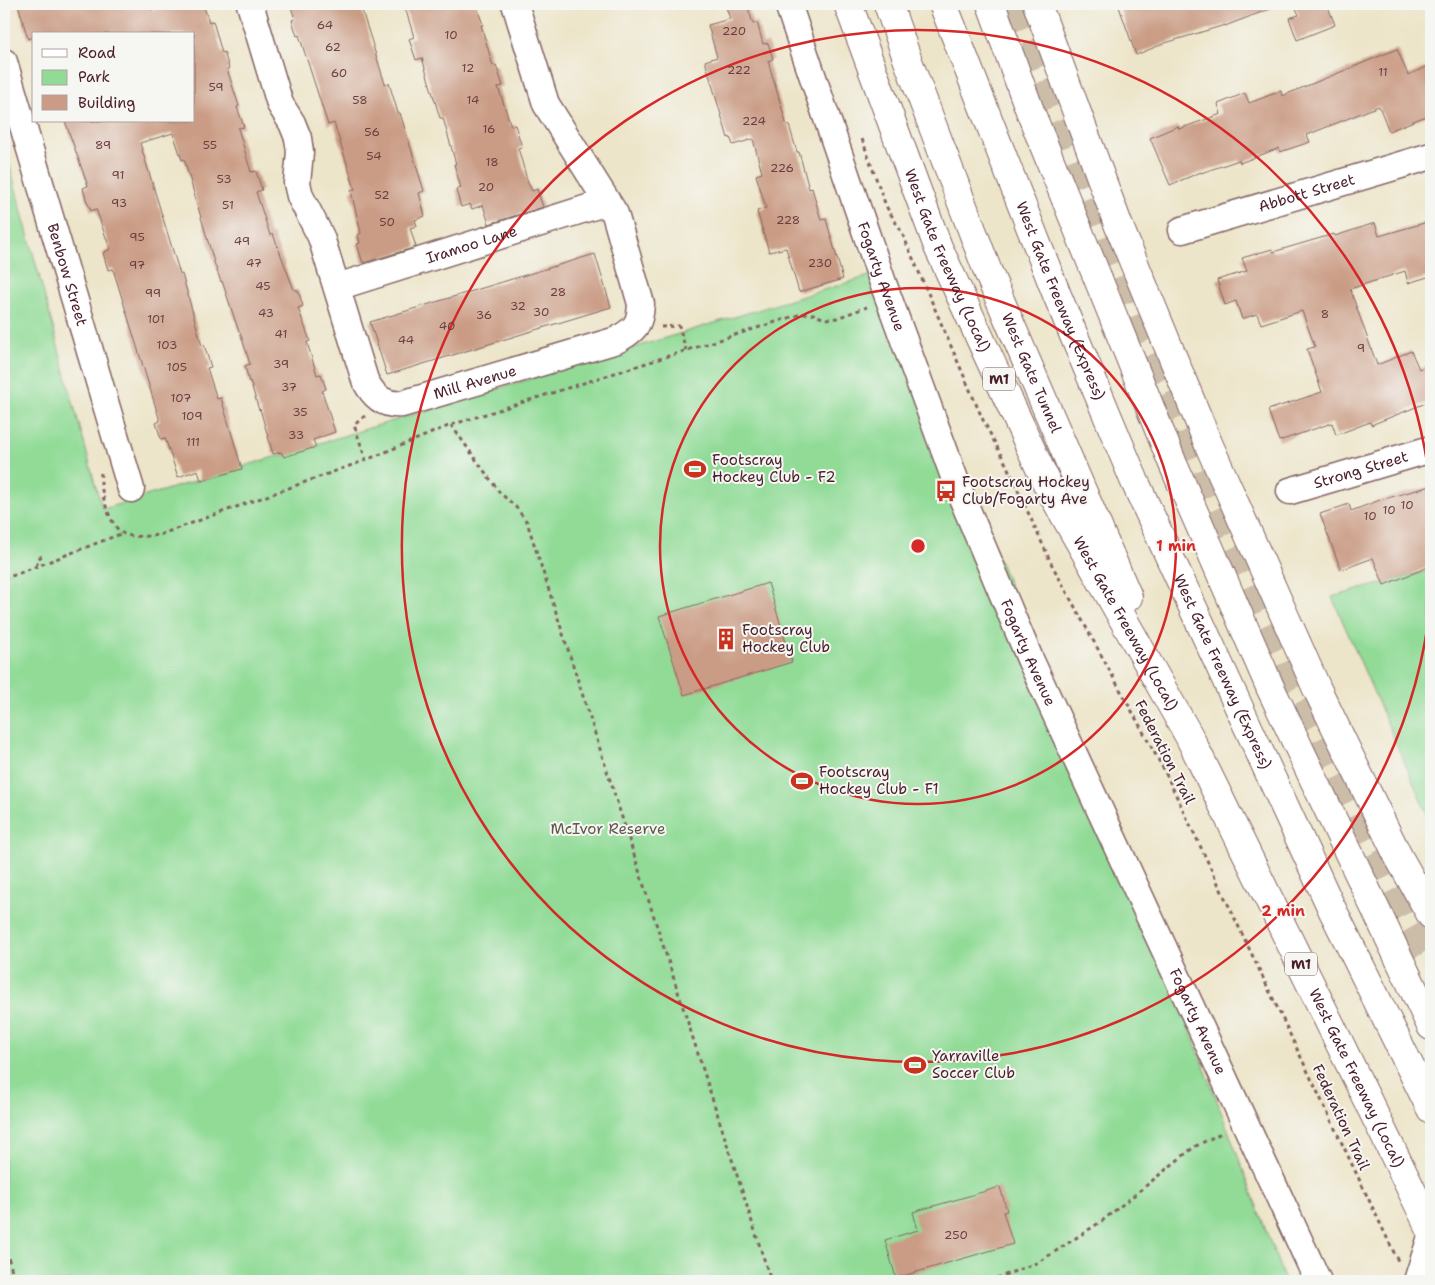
<svg xmlns="http://www.w3.org/2000/svg" width="1435" height="1285" font-family="'Shantell Sans',sans-serif">
<rect width="100%" height="100%" fill="#f6f6f2"/>
<filter id="ink" filterUnits="userSpaceOnUse"><feTurbulence type="fractalNoise" baseFrequency=".02" numOctaves="2"/><feDisplacementMap in="SourceGraphic" scale="10" xChannelSelector="R" yChannelSelector="G"/><feConvolveMatrix kernelMatrix="1 2 1 2 8 2 1 2 1" color-interpolation-filters="sRGB"/></filter>
<filter id="wash" filterUnits="userSpaceOnUse"><feTurbulence type="fractalNoise" baseFrequency=".0096" numOctaves="4" result="noise"/><feDisplacementMap in="SourceGraphic" scale="20" xChannelSelector="R" yChannelSelector="G"/><feGaussianBlur stdDeviation="1.12" result="paint"/><feColorMatrix in="noise" values="0 0 0 0 0 0 0 0 0 0 0 0 0 0 0 0 0 1.4 0 .05"/><feComposite in="paint" operator="in"/></filter>
<g filter="url(#wash)">
<rect width="100%" height="100%" fill="#ede5c9"/>
<path fill="#91db97" stroke="#6e7d61" d="M 4,145 L 97,491 L 103,509 L 879,273 L 1144,907 L 1285,1281 L 4,1281 Z
M 1431,570 L 1431,823 L 1332,597 Z"/>
<g id="blocks">
<path fill="#ca9c85" d="M 18,4 L 150,4 L 152,10 L 172,4 L 203,4 L 209,22 L 213,21 L 222,53 L 224,52 L 229,68 L 227,69 L 239,106 L 237,107 L 244,127 L 238,128 L 251,172 L 256,171 L 262,190 L 256,192 L 270,235 L 273,234 L 294,290 L 298,290 L 303,306 L 298,308 L 310,341 L 307,342 L 317,375 L 321,374 L 326,389 L 322,391 L 335,432 L 313,440 L 316,447 L 284,457 L 281,452 L 273,454 L 260,409 L 259,410 L 250,381 L 249,382 L 245,366 L 250,364 L 240,332 L 239,332 L 222,281 L 221,282 L 214,262 L 184,159 L 182,160 L 173,133 L 140,143 L 180,274 L 182,274 L 202,346 L 204,345 L 211,367 L 207,368 L 217,399 L 221,398 L 242,469 L 201,481 L 198,470 L 178,477 L 165,438 L 161,439 L 156,423 L 160,421 L 113,269 L 108,270 L 103,253 L 110,249 L 96,209 L 91,211 L 86,199 L 83,188 L 88,186 L 65,121 L 194,121 L 194,34 L 34,34 L 34,37 L 28,39 Z
M 290,4 L 360,4 L 385,84 L 389,83 L 398,113 L 400,113 L 424,191 L 419,193 L 425,216 L 415,220 L 417,226 L 410,228 L 416,247 L 363,263 L 357,244 L 360,243 L 358,235 L 361,233 L 351,191 L 355,189 L 334,123 L 328,125 L 299,35 L 297,36 L 292,20 L 295,19 Z
M 404,4 L 476,4 L 483,25 L 481,25 L 493,66 L 496,65 L 503,86 L 498,87 L 511,126 L 515,125 L 522,147 L 518,148 L 528,183 L 532,191 L 537,189 L 543,207 L 489,224 L 483,205 L 472,209 L 470,204 L 461,207 L 456,190 L 461,188 L 454,164 L 456,164 L 443,118 L 440,118 L 422,58 L 416,60 L 409,39 L 414,37 Z
M 725,4 L 747,4 L 753,24 L 757,22 L 763,44 L 768,43 L 773,59 L 768,61 L 787,126 L 789,125 L 797,152 L 799,152 L 809,189 L 812,188 L 821,220 L 826,219 L 843,279 L 799,292 L 786,248 L 769,252 L 757,211 L 766,208 L 756,175 L 762,173 L 753,139 L 733,145 L 730,137 L 728,138 L 705,61 L 717,57 L 708,25 L 730,19 Z
M 1118,4 L 1280,4 L 1280,5 L 1225,26 L 1225,25 L 1165,43 L 1136,55 Z
M 1294,4 L 1327,4 L 1335,25 L 1297,40 L 1289,18 L 1299,15 Z
M 1397,49 L 1408,75 L 1431,65 L 1431,114 L 1389,131 L 1379,106 L 1307,135 L 1310,142 L 1280,152 L 1279,148 L 1240,163 L 1239,160 L 1201,173 L 1201,172 L 1170,185 L 1150,138 L 1178,126 L 1179,129 L 1221,114 L 1218,104 L 1245,93 L 1249,103 L 1281,91 L 1282,96 Z
M 1431,221 L 1431,276 L 1408,283 L 1405,271 L 1350,289 L 1377,365 L 1411,351 L 1419,369 L 1431,364 L 1431,401 L 1371,425 L 1370,422 L 1336,435 L 1332,423 L 1279,441 L 1268,410 L 1322,392 L 1307,349 L 1315,347 L 1302,311 L 1261,324 L 1257,314 L 1242,319 L 1236,301 L 1225,305 L 1217,280 L 1247,271 L 1242,258 L 1272,249 L 1273,252 L 1334,234 L 1335,236 L 1375,223 L 1379,236 Z
M 595,254 L 611,307 L 387,375 L 370,322 Z
M 1431,486 L 1431,566 L 1384,585 L 1373,558 L 1341,570 L 1320,514 L 1349,504 L 1351,511 L 1380,500 Z
M 768,583 L 792,662 L 684,695 L 659,616 Z
M 1000,1187 L 1007,1211 L 1003,1212 L 1013,1244 L 896,1278 L 885,1240 L 918,1230 L 913,1212 Z"/>
</g>
</g>
<g filter="url(#ink)">
<use href="#blocks" fill-opacity="0" stroke="#836462" stroke-width="1"/>
<g fill="none" stroke-linecap="round" stroke-linejoin="round">
<path stroke="#ccbda9" stroke-width="28" stroke-dasharray="28 14" stroke-linecap="butt" d="M 1009,4 L 1169,415 L 1318,739 L 1411,927 L 1431,961"/>
<g stroke="#836462" stroke-width="29">
<g id="minor">
<path id="s1" d="M 250,4 L 280,104 L 292,123 L 298,138 L 300,152 L 297,183 L 300,196 L 321,237 L 365,380 C 373,396 384,406 402,404 L 617,340 C 635,329 640,326 641,304 L 615,214 L 546,104 L 515,4"/>
<path id="s2" d="M 788,4 L 883,283 L 960,493 L 1030,659 L 1318,1281"/>
<path id="s3" d="M 4,62 L 131,489"/>
<path id="s4" d="M 1182,230 L 1431,156"/>
<path id="s5" d="M 337,287 L 607,202"/>
<path id="s6" d="M 1290,491 L 1431,449"/>
<path d="M 1417,1281 L 1431,1237"/>
</g>
</g>
<g stroke="#836462" stroke-width="30">
<g id="highway">
<path id="s7" d="M 848,4 L 938,247 L 1048,486 L 1189,736 L 1431,1230"/>
<path id="s8" d="M 888,4 L 908,61 L 988,272 L 1128,597"/>
<path id="s9" d="M 943,4 L 1057,295 L 1135,482 L 1332,909 L 1431,1109"/>
<path d="M 991,4 L 1030,111 L 1173,464 L 1270,687 L 1431,1026"/>
<path d="M 1037,4 L 1118,224 L 1208,443 L 1317,689 L 1398,856 L 1431,915"/>
</g>
</g>
<path stroke="#836462" stroke-width="3" stroke-dasharray="4 4" stroke-linecap="butt" d="M 862,139 L 886,206 L 902,233 L 983,420 L 1006,464 L 1052,565 L 1164,770 L 1399,1263
M 661,327 L 679,326 L 686,350
M 365,416 L 354,425 L 366,460
M 451,425 L 500,493 L 515,506 L 527,522 L 771,1281
M 101,473 C 99,488 109,527 124,534 C 135,538 148,536 159,535 L 366,460 L 451,425 L 801,314 L 813,314 L 825,319 L 837,318 L 867,307
M 36,566 L 40,557 L 44,555
M 4,579 L 123,533
M 4,1243 L 15,1281
M 989,1281 L 1039,1262 L 1102,1221 L 1194,1147 L 1223,1132"/>
<use href="#minor" stroke="#fff" stroke-width="26"/>
<use href="#highway" stroke="#fff" stroke-width="28"/>
</g>
</g>
<g fill="none" stroke="#d62828" stroke-width="2.5">
<circle cx="918" cy="546" r="258"/>
<path d="M1431 600A516 516 0 1 1 1431 492"/>
</g>
<defs>
<g id="stadium-bare" transform="scale(1.725)"><path d="M0-5a6.5 5 0 1 0 0 10a6.5 5 0 1 0 0-10ZM-3.5-1.8h7v3.6h-7Z" fill="#c8321e" stroke="#f6f6f2" stroke-width="2.5" paint-order="stroke"/></g>
<g id="bus-bare" transform="scale(1.725)"><path d="M-5-6H5V4H4V6H2V4H-2V6H-4V4H-5ZM-3.5-4V0h7V-4ZM-3.5 1.2v1.5H-2V1.2ZM2 1.2v1.5H3.5V1.2Z" fill="#c8321e" stroke="#f6f6f2" stroke-width="2.5" paint-order="stroke"/></g>
<g id="building-bare" transform="scale(1.725)"><path d="M-4-6H4V6H1V3H-1V6H-4ZM-2.5-4.3h1.7v1.8h-1.7ZM.8-4.3h1.7v1.8H.8ZM-2.5-1h1.7V.8h-1.7ZM.8-1h1.7V.8H.8Z" fill="#c8321e" stroke="#f6f6f2" stroke-width="2.5" paint-order="stroke"/></g>
</defs>
<g fill-rule="evenodd">
<use href="#stadium-bare" x="695" y="469"/>
<use href="#bus-bare" x="946" y="491"/>
<use href="#building-bare" x="726" y="639"/>
<use href="#stadium-bare" x="802" y="781"/>
<use href="#stadium-bare" x="915" y="1065"/>
</g>
<g text-anchor="middle" stroke-width="4" stroke-linejoin="round" paint-order="stroke">
<g font-size="12" fill="#6a3e42">
<text x="325" y="29">64</text>
<text x="734" y="35">220</text>
<text x="451" y="39">10</text>
<text x="333" y="51">62</text>
<text x="468" y="72">12</text>
<text x="739" y="74">222</text>
<text x="1383" y="76">11</text>
<text x="339" y="77">60</text>
<text x="216" y="91">59</text>
<text x="360" y="104">58</text>
<text x="473" y="104">14</text>
<text x="754" y="125">224</text>
<text x="489" y="133">16</text>
<text x="372" y="136">56</text>
<text x="103" y="149">89</text>
<text x="210" y="149">55</text>
<text x="374" y="160">54</text>
<text x="492" y="166">18</text>
<text x="782" y="172">226</text>
<text x="118" y="179">91</text>
<text x="224" y="183">53</text>
<text x="486" y="191">20</text>
<text x="382" y="199">52</text>
<text x="119" y="207">93</text>
<text x="228" y="209">51</text>
<text x="788" y="224">228</text>
<text x="387" y="226">50</text>
<text x="137" y="241">95</text>
<text x="242" y="245">49</text>
<text x="254" y="267">47</text>
<text x="820" y="267">230</text>
<text x="137" y="269">97</text>
<text x="263" y="290">45</text>
<text x="558" y="296">28</text>
<text x="153" y="297">99</text>
<text x="518" y="310">32</text>
<text x="541" y="316">30</text>
<text x="266" y="317">43</text>
<text x="1325" y="318">8</text>
<text x="484" y="319">36</text>
<text x="156" y="323">101</text>
<text x="447" y="330">40</text>
<text x="281" y="338">41</text>
<text x="406" y="344">44</text>
<text x="167" y="349">103</text>
<text x="1361" y="352">9</text>
<text x="281" y="368">39</text>
<text x="177" y="371">105</text>
<text x="289" y="391">37</text>
<text x="181" y="402">107</text>
<text x="300" y="416">35</text>
<text x="192" y="420">109</text>
<text x="296" y="439">33</text>
<text x="193" y="446">111</text>
<text x="1407" y="509">10</text>
<text x="1389" y="514">10</text>
<text x="1370" y="520">10</text>
<text x="956" y="1239">250</text>
</g>
<g fill="#f6f6f2" stroke="#7e6067" stroke-width="1">
<rect x="983" y="367.5" width="32" height="23" rx="4"/>
<rect x="1285" y="952.5" width="32" height="23" rx="4"/>
</g>
<g font-size="14" font-weight="bold" fill="#4a1f2b">
<text x="999" y="384">M1</text>
<text x="1301" y="969">M1</text>
</g>
<g font-size="15" fill="#4a1f2b" stroke="#f6f6f2">
<text dy="5" stroke="none"><textPath href="#s4" startOffset="130">Abbott Street</textPath></text>
<text dy="5" stroke="none"><textPath href="#s5" startOffset="141">Iramoo Lane</textPath></text>
<text dy="5" stroke="none"><textPath href="#s7" startOffset="275">West Gate Freeway (Local)</textPath></text>
<text dy="5" stroke="none"><textPath href="#s3" startOffset="222">Benbow Street</textPath></text>
<text dy="5" stroke="none"><textPath href="#s2" startOffset="288">Fogarty Avenue</textPath></text>
<text dy="5" stroke="none"><textPath href="#s9" startOffset="319">West Gate Freeway (Express)</textPath></text>
<text dy="5" stroke="none"><textPath href="#s8" startOffset="396">West Gate Tunnel</textPath></text>
<text dy="5" stroke="none"><textPath href="#s1" startOffset="521">Mill Avenue</textPath></text>
<text dy="5" stroke="none"><textPath href="#s6" startOffset="74">Strong Street</textPath></text>
<text dy="5" stroke="none"><textPath href="#s7" startOffset="680">West Gate Freeway (Local)</textPath></text>
<text dy="5" stroke="none"><textPath href="#s2" startOffset="692">Fogarty Avenue</textPath></text>
<text dy="5" stroke="none"><textPath href="#s9" startOffset="724">West Gate Freeway (Express)</textPath></text>
<text transform="translate(1165 752) rotate(63)" y="5">Federation Trail</text>
<text dy="5" stroke="none"><textPath href="#s2" startOffset="1098">Fogarty Avenue</textPath></text>
<text dy="5" stroke="none"><textPath href="#s7" startOffset="1190">West Gate Freeway (Local)</textPath></text>
<text transform="translate(1341 1117) rotate(65)" y="5">Federation Trail</text>
</g>
<g font-size="15" fill="#4a1f2b" stroke="#f6f6f2" text-anchor="start">
<text x="712" y="465">Footscray<tspan x="712" dy="17">Hockey Club - F2</tspan></text>
<text x="962" y="487">Footscray Hockey<tspan x="962" dy="17">Club/Fogarty Ave</tspan></text>
<text x="742" y="635">Footscray<tspan x="742" dy="17">Hockey Club</tspan></text>
<text x="819" y="777">Footscray<tspan x="819" dy="17">Hockey Club - F1</tspan></text>
<text x="932" y="1061">Yarraville<tspan x="932" dy="17">Soccer Club</tspan></text>
</g>
<g font-size="15" fill="#5f574b" stroke="#f6f6f2">
<text x="608" y="834">McIvor Reserve</text>
</g>
</g>
<circle cx="918" cy="546" r="8" fill="#d62828" stroke="#f6f6f2" stroke-width="2.5"/>
<g font-size="15" text-anchor="middle" font-weight="bold" fill="#d62828" stroke="#f6f6f2" stroke-width="4" stroke-linejoin="round" paint-order="stroke">
<text x="1176" y="551">1 min</text>
<text x="1283" y="916">2 min</text>
</g>
<rect width="1435" height="1285" fill="none" stroke="#f6f6f2" stroke-width="20"/>
<rect x="32" y="32" width="162" height="90" fill="#f6f6f2" stroke="#b1a0a2"/>
<rect x="42" y="49" width="25" height="8" fill="#ffffff" stroke="#b1a0a2"/>
<text x="78" y="58" font-size="15" fill="#4a1f2b">Road</text>
<rect x="42" y="70" width="25" height="15" fill="#91db97" stroke="#b1a0a2"/>
<text x="78" y="82" font-size="15" fill="#4a1f2b">Park</text>
<rect x="42" y="95" width="25" height="15" fill="#ca9c85" stroke="#b1a0a2"/>
<text x="78" y="108" font-size="15" fill="#4a1f2b">Building</text>
</svg>
